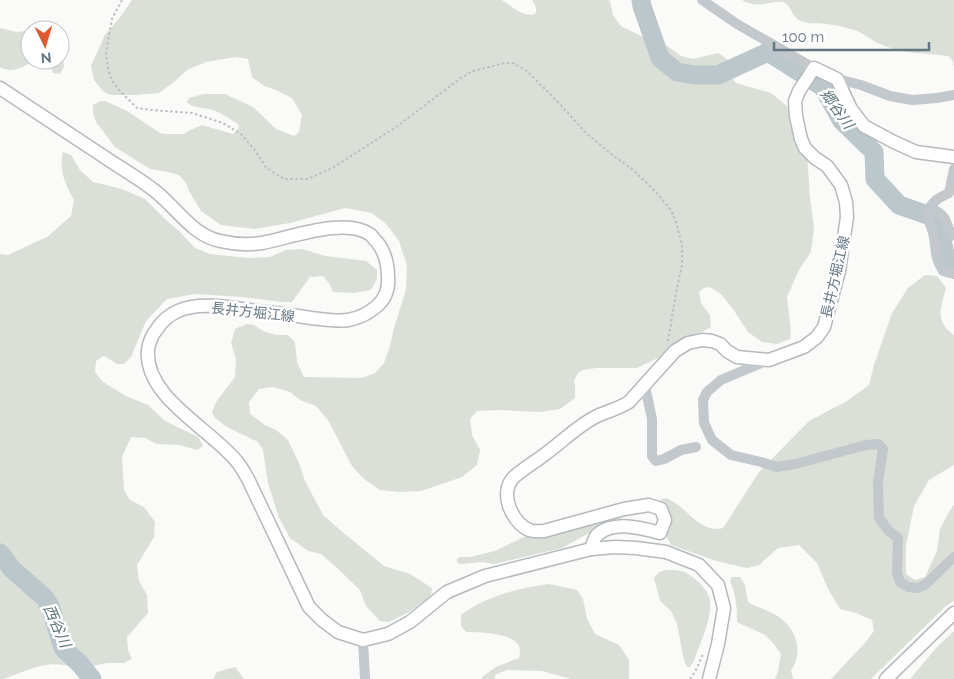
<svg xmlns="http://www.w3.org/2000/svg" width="954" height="679" viewBox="0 0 954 679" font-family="Raleway,'Noto Sans JP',sans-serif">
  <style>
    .green { fill: #dadfd7 }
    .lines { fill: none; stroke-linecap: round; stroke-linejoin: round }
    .river { stroke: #bbc7cb; stroke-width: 19 }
    .major-casing { stroke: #b5babe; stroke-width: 15 }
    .path { stroke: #bbbfc2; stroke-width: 2; stroke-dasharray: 2.5 2.5; stroke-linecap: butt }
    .minor { stroke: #c3c8cc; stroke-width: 10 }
    .major { stroke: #fff; stroke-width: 12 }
    .labels { text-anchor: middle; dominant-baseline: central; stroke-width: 5; stroke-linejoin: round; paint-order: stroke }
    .street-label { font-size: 14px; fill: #657683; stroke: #fff }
    .water-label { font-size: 15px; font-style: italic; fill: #60757c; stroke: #fff }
  </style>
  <rect width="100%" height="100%" fill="#fafaf8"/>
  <g class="green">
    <path d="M132 0H502C511 6 524 18 535 14 538 8 535 6 532 0H608L610 1 613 15 621 26 645 38 662 42 681 56 693 59 718 53 728 60 731 77 736 83 771 93 788 107 806 138 810 197 814 228 811 252 799 270 787 297 791 332 790 339 777 344 762 342 748 332 733 309 721 294 710 287 704 288 699 292 701 303 710 315 711 327 702 332 684 337 660 357 637 368H596L583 370 578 373 574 381 575 386V398L560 409 540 412 500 410 477 411 470 419 472 435 480 450 477 465 462 477 421 491 399 492 380 490 363 478 352 466 328 420 316 406 300 400 290 392 273 387 259 389 249 402 250 414 265 425 276 430 288 440 299 463 305 481 323 515 340 530 384 566 410 574 432 588 431 596 409 612 389 622 380 621 366 606 360 590 335 566 321 554 308 551 290 538 279 518 268 483 263 450 258 442 227 427 215 418 212 412 216 402 235 377 236 359 231 343 235 329 247 324 254 325 263 331 276 335H288L295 342 297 362 304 377 362 378 375 373 384 363 390 346 394 328 406 289 407 266 399 241 386 224 372 213 345 208 290 223 254 229 221 225 201 211 189 191 186 183 179 175 168 172 150 169 115 147 96 122 93 112V105L101 101H105L127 111 160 133 165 134H184L190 130 202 125 233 134 239 128 238 124C230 119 222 113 213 110 204 107 193 109 187 102L189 98 204 94H225L253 107 276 129 294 136 299 132 302 115 292 98 276 90 264 86 252 77 248 59 236 57 206 62 187 70 174 82 159 93 135 95H110L103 91 94 80 91 66 105 35 121 16Z"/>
    <path d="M742 0H954V67L953 61 948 56C925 53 902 54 880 44 872 41 865 34 857 31 847 28 837 25 827 24 820 23 811 24 804 22 791 19 793 6 783 2 769 0 758 10 742 0Z"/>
    <path d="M0 28 16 32 30 31V60H35C24 67 12 74 0 67Z"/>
    <polygon points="60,49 62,51 64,67 60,74 53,73 50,65 44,60 60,60"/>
    <path d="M63 152 71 155 80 170 93 182 122 189 145 199 165 219 179 231 195 248 210 254 248 258 270 257 286 250 303 249 325 256 366 261 377 270V279L371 290 353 293 333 292 329 283 323 276 310 277 292 302H282L241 297 195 294 167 299 146 321 131 357 124 364H117L104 356 96 361 95 372 103 382 126 396 148 405 165 421 198 437 203 446 197 450 179 445 157 444 145 438 131 437 122 457 124 490 130 500 144 507 155 522 154 537 137 565 139 581 147 595 148 613 127 637 128 650 132 659 124 663H107L88 667 52 664 36 667 3 679H0V254L8 255 47 237 71 216 74 200C66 186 58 169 63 152Z"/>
    <path d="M925 275 937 276 946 288C941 308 934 321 954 335V465L929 480 914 506 906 546V574L915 580 925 577 937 551 940 529 950 510 954 505V601L946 606 871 679H831L864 644 874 631 872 620 856 613 840 609 828 589 817 563 799 545 778 548 759 565 747 568 716 561 671 545 665 534 660 500 666 498C670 500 674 502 677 504 690 514 705 534 723 528L759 472 809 421 847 401 869 385 874 365 892 313 908 288Z"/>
    <polygon points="616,517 621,518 619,522 591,532 562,548 494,564 482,562 460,564 457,562 457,559 460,557 470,557 495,551 524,537 544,535 575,530"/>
    <path d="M666 570C680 570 684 570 695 579 701 584 706 589 709 597 715 612 699 646 694 661L690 667H687L684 660 677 624 671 611 660 601 654 578 659 572Z"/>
    <path d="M732 577H740L745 585 748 602C757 608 761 607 770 612 788 620 802 638 796 660 795 664 793 667 791 671L793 678 794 679H775L778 671 781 654 773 643 765 635 737 622C737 607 736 595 730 581Z"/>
    <path d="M549 584 577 590 583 599 587 619 595 634 619 645 629 660V679H571L542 671 507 670 495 675V679H482V677L496 667 519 658C527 631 482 633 466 632L461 626V615C486 596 519 588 549 584Z"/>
    <polygon points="954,631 954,679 910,679 937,647"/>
    <polygon points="235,667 244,679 213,679 217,672"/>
  </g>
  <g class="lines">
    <g class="river">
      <polyline points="641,0 642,6 660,58 677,72 695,75 718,75 768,52 823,87 842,121 874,152 875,179 899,205 936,218 947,261 954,262"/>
      <polyline points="0,553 12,569 44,597 50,606 63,648 80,664 92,679"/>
    </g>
    <g class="major-casing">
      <g id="major">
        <path d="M0 88C36 112 73 136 109 160 124 170 141 180 155 191 177 208 192 235 220 241 233 244 249 245 262 243 290 238 346 216 371 235 371 235 376 242 377 242 385 252 388 264 388 277 389 288 386 298 377 306 369 313 360 318 348 320 337 322 323 319 311 318 293 315 274 313 256 311 233 308 200 301 178 311 169 315 162 321 157 329 152 335 149 342 148 350 144 398 213 430 238 463 242 468 245 474 248 479L309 607 322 620 338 632 363 640 388 634 410 622 447 592 485 576 591 549 615 547 636 548 666 552 699 565 718 585 724 608 718 644 709 679"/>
        <path d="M591 549C593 544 594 538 597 535 613 520 642 528 660 533L665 520 661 509 649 505 624 509 544 531C539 531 533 532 529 530 512 522 499 494 513 478 520 471 536 461 544 455 562 442 577 426 597 416 608 411 618 409 629 402L675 351 688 343 702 340 712 341 720 344 727 351 737 357 769 360 804 347 817 337 824 327 839 271 847 217 846 202 841 185 827 166 815 158 805 148 801 139 796 116 795 101 799 91 814 68 837 79 851 109 864 126 894 142 916 152 954 157"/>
        <polyline points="886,679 954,613"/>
      </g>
    </g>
    <g class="path">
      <polyline points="122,0 112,19 109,35 106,54 108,69 112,81 119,90 137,108 151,110 192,113 223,123 241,134 254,149 265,166 274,173 285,179 308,179 334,167 396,127 461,78 473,71 505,63 513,63 527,71 556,100 585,132 611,154 632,169 655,191 671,210 676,222 682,245 682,265 677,288 668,341"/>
      <polyline points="690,679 695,672 703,654"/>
    </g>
    <g class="minor">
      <polyline points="702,0 737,24 814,68"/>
      <polyline points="837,79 861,85 890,96 912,100 937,98 954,95"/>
      <path d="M954 169 949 193C941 197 931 201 929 211 926 219 931 225 933 233 937 249 933 255 943 271L954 274"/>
      <path d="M930 208C945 213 947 222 951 236"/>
      <polyline points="768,360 721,380 707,392 703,400 704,423 712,440 731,455 761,462 777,467 795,464 866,445 878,444 883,449 878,483 879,518 888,530 898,538 897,573 900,582 908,587 918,588 926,584 954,557"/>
      <polyline points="645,386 652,419 652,456 656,461 664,459 681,450 696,447"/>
      <polyline points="363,640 365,679"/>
    </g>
    <use href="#major" class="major"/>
  </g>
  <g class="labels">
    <g class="street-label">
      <text transform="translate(835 277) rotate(-77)">長井方堀江線</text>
      <text transform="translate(253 312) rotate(6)">長井方堀江線</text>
    </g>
    <g class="water-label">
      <text transform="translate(837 109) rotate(54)">郷谷川</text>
      <text transform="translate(57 626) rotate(66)">西谷川</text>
    </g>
  </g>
  <g transform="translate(45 45) rotate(175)"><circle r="24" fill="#ffffff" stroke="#c1c8cd"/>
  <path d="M0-4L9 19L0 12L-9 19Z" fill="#e4572e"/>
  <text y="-8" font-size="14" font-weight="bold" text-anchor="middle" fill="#657683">N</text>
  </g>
  <path d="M774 42v8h155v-8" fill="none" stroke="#657683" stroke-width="2.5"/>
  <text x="782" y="42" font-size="15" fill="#657683" stroke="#ffffff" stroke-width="4" paint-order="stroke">100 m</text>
</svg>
